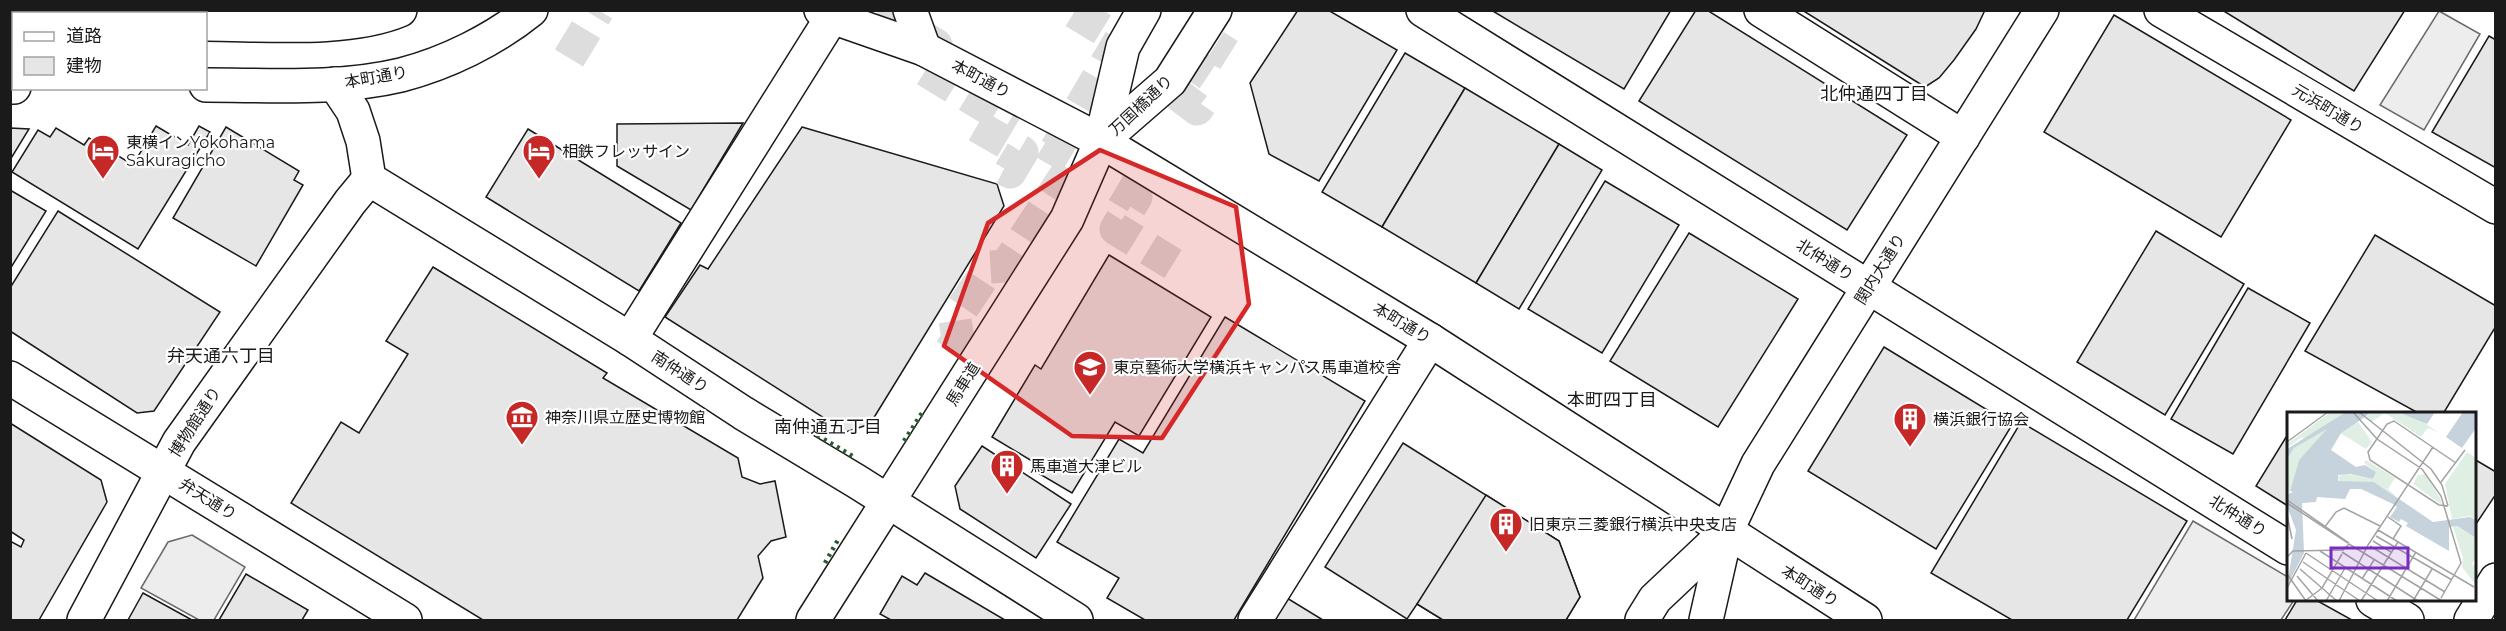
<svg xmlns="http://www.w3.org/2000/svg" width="2506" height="631" viewBox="0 0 2506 631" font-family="Montserrat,'Noto Sans JP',sans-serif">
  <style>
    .parking { fill: #ededed; stroke: #6a6a6a; stroke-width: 1.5 }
    .building { fill: #e6e6e6; stroke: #1a1a1a; stroke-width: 1.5 }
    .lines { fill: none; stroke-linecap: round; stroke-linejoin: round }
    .minor-tunnel { stroke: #ddd; stroke-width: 33; stroke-dasharray: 33 16; stroke-linecap: butt }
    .minor-casing { stroke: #1a1a1a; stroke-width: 36 }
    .major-casing { stroke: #1a1a1a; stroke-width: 36 }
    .highway-casing { stroke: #1a1a1a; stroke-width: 36 }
    .minor { stroke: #fff; stroke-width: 33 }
    .major { stroke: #fff; stroke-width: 33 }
    .highway { stroke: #fff; stroke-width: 33 }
    .hedge { stroke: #2b5a34; stroke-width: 4.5; stroke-dasharray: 3 4.5; stroke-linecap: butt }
    .marked { fill: #d62828; fill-opacity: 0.2; stroke: #d62828; stroke-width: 4.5; stroke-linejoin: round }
    .labels { text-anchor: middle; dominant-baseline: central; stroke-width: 4.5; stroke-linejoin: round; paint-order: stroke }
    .street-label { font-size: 16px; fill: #1a1a1a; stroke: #fff }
    .poi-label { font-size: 16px; fill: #1a1a1a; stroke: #fff; text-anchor: start }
    .neighbourhood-label { font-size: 18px; fill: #1a1a1a; stroke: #fff }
    .inset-road { fill: none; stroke: #a3a3a3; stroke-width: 1.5 }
    .view { fill: #7b2cbf; fill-opacity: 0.15; stroke: #7b2cbf; stroke-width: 3 }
    .inset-edge { fill: none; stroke: #1a1a1a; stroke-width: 3 }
  </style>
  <rect width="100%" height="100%" fill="#fff"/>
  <g class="parking">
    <polygon points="2439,11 2480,34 2424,130 2380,105"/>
    <polygon points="2193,521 2288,577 2288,600 2294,600 2281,620 2134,620"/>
    <polygon points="192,535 245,567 214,620 199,620 141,588 168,542"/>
  </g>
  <g class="building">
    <polygon points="1298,10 1328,10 1397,50 1319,181 1269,154 1250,83"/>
    <polygon points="1491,10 1671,10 1624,89"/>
    <polygon points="1696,10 1707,10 1907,135 1847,230 1639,101"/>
    <polygon points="1802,10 1985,10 1976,29 1954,60 1939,78 1925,87"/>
    <polygon points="2222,10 2405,10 2354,91"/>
    <polygon points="2114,15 2291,120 2221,237 2044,132"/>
    <polygon points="2489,36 2496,40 2496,168 2432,132"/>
    <polygon points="1405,53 1465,88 1382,227 1322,192"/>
    <polygon points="1465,88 1559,144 1476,283 1382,227"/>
    <polygon points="743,123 691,210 617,166 617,124"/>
    <polygon points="156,126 188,145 199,126 210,132 138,249 12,172 38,130 50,137 56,128 84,145 89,138 133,165"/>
    <polygon points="226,127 299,171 294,180 303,185 256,266 173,218"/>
    <polygon points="802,127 997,184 1004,206 870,424 846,432 665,317 700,265 708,269"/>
    <polygon points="10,128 29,129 10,160"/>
    <polygon points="528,129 681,223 639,291 486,197"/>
    <polygon points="1559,144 1602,170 1519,309 1476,283"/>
    <polygon points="1605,181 1679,225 1602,353 1528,309"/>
    <polygon points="10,190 46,211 10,269"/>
    <polygon points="58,211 220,312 154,411 137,413 10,331 10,288"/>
    <polygon points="2156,231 2244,284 2165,415 2077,362"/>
    <polygon points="1689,233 1798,299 1718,427 1610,361"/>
    <polygon points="2375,235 2496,306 2496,326 2443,414 2420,414 2305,351"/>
    <polygon points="1109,255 1211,317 1139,436 1115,422 1072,493 1038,473 1042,467 992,437 1035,365 1041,369"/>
    <polygon points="433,267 607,373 603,378 738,458 742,477 760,484 775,481 786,537 771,541 758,556 763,578 737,620 483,620 291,503 341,422 359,433 408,354 386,341"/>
    <polygon points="2248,288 2310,323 2233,454 2171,419"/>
    <polygon points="1225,317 1365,401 1234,620 1145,620 1107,598 1119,578 1057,542 1119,439 1143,453"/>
    <polygon points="1884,347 2012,425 1936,549 1808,471"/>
    <polygon points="2021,422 2187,521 2127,620 2012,620 1931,573"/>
    <polygon points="10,423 101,480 107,502 39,620 10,620 10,541 21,547 24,540 10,531"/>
    <polygon points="2288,434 2288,506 2256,486"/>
    <polygon points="1403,443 1559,541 1580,597 1566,620 1443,620 1417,604 1407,619 1325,567"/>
    <polygon points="982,446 1071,504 1036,558 960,509 955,486"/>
    <polygon points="2474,459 2496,472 2496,494 2474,527"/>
    <polygon points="1486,495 1559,541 1580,597 1566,620 1443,620 1417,604"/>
    <polygon points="925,573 1005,620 891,620 880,614 902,576 917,585"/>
    <polygon points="246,574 308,610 302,620 219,620"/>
    <polygon points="143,593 192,620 128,620"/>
    <polygon points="1282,595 1323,620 1267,620"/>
    <polygon points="2297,600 2316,600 2352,620 2285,620"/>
  </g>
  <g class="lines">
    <g class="minor-tunnel">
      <polyline points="879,10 936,45 922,68 1016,125"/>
      <polyline points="569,58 598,10"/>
      <polyline points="1186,79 1210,43 1229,55"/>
      <polyline points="1176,93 1197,109 1206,96"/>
      <polyline points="977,126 1022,152 1010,172 991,162"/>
      <polyline points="1056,149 1120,40 1071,10"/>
      <polyline points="1075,161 1136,197 1116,229 1173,264"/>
      <polyline points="950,351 958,340 955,319 990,267 1006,266 1075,161 1045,143"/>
    </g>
    <g class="minor-casing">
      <g id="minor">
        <polyline points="1423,10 2288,548"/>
        <polyline points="1761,10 1963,137"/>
        <polyline points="2161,10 2496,207"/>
        <polyline points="335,84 353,111 363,141 369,179 630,339 743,413 856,481 1076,620"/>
        <polyline points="1101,141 1170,81 1215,10"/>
        <polyline points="630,339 832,17"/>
        <polyline points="10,378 405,620"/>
        <polyline points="1726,532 1758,464 2042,10"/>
        <polyline points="2373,600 2407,620"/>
        <polyline points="84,620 179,442 350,202 369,179"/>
        <polyline points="813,620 1067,219 1101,141 1123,47 1144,10"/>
        <polyline points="1255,620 1430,340"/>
        <polyline points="2471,620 2496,580"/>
      </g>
    </g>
    <g class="major-casing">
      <g id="major">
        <polyline points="1642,620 1655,599 1726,532"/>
        <polyline points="1706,620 1726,532"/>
      </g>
    </g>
    <g class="highway-casing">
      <g id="highway">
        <polyline points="821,10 832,17 924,49 1101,141 1430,340 1865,620"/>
        <polyline points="910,10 924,49"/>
        <path d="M206 24C263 24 348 32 400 10"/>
        <polyline points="10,26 14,26"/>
        <path d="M206 85C270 85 338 90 401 75 447 63 494 40 531 10"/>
        <polyline points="10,87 14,87"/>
      </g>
    </g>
    <use href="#minor" class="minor"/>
    <use href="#major" class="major"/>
    <use href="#highway" class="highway"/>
    <g class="hedge">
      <polyline points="798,424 856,458"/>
      <polyline points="904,441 922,413"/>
      <polyline points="825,563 839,538"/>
    </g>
  </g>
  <path class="marked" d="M1100 150 1236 207 1249 304 1162 438 1072 436 944 346 988 223Z"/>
  <defs>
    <g id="hotel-pin" transform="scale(1.725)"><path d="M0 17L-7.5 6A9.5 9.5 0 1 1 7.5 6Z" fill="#c62828" stroke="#fff"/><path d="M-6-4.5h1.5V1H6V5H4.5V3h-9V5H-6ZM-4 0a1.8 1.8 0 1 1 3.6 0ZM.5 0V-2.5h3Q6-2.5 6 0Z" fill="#fff"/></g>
    <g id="university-pin" transform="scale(1.725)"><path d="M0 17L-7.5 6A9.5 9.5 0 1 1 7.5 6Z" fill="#c62828" stroke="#fff"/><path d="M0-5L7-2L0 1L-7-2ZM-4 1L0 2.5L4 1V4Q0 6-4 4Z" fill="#fff"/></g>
    <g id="museum-pin" transform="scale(1.725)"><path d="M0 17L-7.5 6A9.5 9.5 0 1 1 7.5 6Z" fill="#c62828" stroke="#fff"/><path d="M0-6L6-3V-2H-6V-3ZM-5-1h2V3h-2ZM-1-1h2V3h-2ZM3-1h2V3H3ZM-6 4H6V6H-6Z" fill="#fff"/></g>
    <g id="building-pin" transform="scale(1.725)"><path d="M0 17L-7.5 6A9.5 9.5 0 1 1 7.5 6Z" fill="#c62828" stroke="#fff"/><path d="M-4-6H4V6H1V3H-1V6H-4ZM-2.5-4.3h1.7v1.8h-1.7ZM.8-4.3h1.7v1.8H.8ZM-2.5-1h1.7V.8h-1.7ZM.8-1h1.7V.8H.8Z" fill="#fff"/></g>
  </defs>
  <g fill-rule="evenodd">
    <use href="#hotel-pin" x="103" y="151"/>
    <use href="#hotel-pin" x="539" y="151"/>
    <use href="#university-pin" x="1090" y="367"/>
    <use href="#museum-pin" x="522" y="417"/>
    <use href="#building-pin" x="1910" y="419"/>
    <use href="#building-pin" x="1007" y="466"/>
    <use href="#building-pin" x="1506" y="524"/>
  </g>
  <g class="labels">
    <g class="street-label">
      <text transform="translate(376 77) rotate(-10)">本町通り</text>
      <text transform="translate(981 79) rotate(28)">本町通り</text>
      <text transform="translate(1141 105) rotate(-43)">万国橋通り</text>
      <text transform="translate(2328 109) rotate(31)">元浜町通り</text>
      <text transform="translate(1825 260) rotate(32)">北仲通り</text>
      <text transform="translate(1880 269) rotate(-58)">関内大通り</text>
      <text transform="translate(1402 323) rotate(31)">本町通り</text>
      <text transform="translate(680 372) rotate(33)">南仲通り</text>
      <text transform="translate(963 384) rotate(-58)">馬車道</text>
      <text transform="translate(195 422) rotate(-57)">博物館通り</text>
      <text transform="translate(208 499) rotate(32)">弁天通り</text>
      <text transform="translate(2238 516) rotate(32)">北仲通り</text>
      <text transform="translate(1810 586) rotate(32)">本町通り</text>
    </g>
    <g class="poi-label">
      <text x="126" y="142">東横インYokohama<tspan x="126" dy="18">Sakuragicho</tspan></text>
      <text x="562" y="151">相鉄フレッサイン</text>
      <text x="1113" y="367">東京藝術大学横浜キャンパス馬車道校舎</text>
      <text x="545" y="417">神奈川県立歴史博物館</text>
      <text x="1933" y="419">横浜銀行協会</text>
      <text x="1030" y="466">馬車道大津ビル</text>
      <text x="1529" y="524">旧東京三菱銀行横浜中央支店</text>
    </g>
    <g class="neighbourhood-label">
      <text x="1874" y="94">北仲通四丁目</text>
      <text x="221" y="356">弁天通六丁目</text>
      <text x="1612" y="400">本町四丁目</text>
      <text x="828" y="427">南仲通五丁目</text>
    </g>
  </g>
  <g transform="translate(2287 412)">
    <rect width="189" height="189" fill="#fff"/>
    <path d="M44 0H64L85 30 79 37 55 22 41 18 12 48 1 85 0 49 7 36 18 29 15 25 0 36V32ZM85 0H110L133 8 152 21 141 16 134 25 98 1 84 10 79 5ZM180 40 189 46V108L183 104 165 107 158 72ZM79 48 108 66 101 77 110 85 87 70H52L51 64 59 62 86 67 89 60 77 51ZM138 62 153 86 155 93 126 72 131 63ZM169 114 189 126V145L185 152 189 155V173L175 155 176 146 166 115Z" fill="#e0efe3"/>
    <path d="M59 0H85L54 21 44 38 69 55 78 53 89 60 86 67 63 62 51 63V69L87 70 146 110 183 105 189 108V135V126L170 114 162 115V139L119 114 121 111 114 107 112 110 103 105 110 95 106 92 74 77H63L58 87 30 85 29 90 15 91 17 141 0 174 9 118 0 94 1 82 6 80 3 79 12 48 40 17 7 36 0 48V37ZM111 0H148L140 12ZM176 0H189V16L175 36 159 25Z" fill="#c6d2dc"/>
    <path class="inset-road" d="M66 0 90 27 135 57 154 84 174 151 154 186M72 0 144 57 155 73 161 94M0 30 41 0M154 70 178 38M0 88 62 131M0 91 61 131M161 94 152 93 83 48 81 40 100 12 107 9 169 51M0 103 5 127M101 105 114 114 106 127M37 116 49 100 57 96 93 114M91 118 187 175M89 124 165 168M86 129 104 140M62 132 155 189M83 134 158 180M33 139 110 189M55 140 131 189M19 141 91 189M0 145 6 139 56 138 62 132M16 150 73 189M97 152 111 130M13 157 50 189M0 162 19 189M10 164 31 189M75 167 87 148M0 176 19 141M18 189 35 176 55 142M39 189 58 156M52 189 81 133 146 35M74 189 97 152M100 189 129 140M126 189 145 157"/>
    <path class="view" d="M44 136H121V156H44Z"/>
    <rect width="189" height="189" class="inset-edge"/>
  </g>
  <rect width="2506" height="631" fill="none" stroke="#1a1a1a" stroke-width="24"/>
  <rect x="12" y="12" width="195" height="78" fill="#ffffff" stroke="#a3a3a3" stroke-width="1.5"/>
  <rect x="24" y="32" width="30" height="9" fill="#ffffff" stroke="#a3a3a3" stroke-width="1.5"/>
  <text x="66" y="42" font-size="18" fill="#1a1a1a">道路</text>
  <rect x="24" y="57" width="30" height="18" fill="#e6e6e6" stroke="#a3a3a3" stroke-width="1.5"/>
  <text x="66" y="72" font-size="18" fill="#1a1a1a">建物</text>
</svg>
